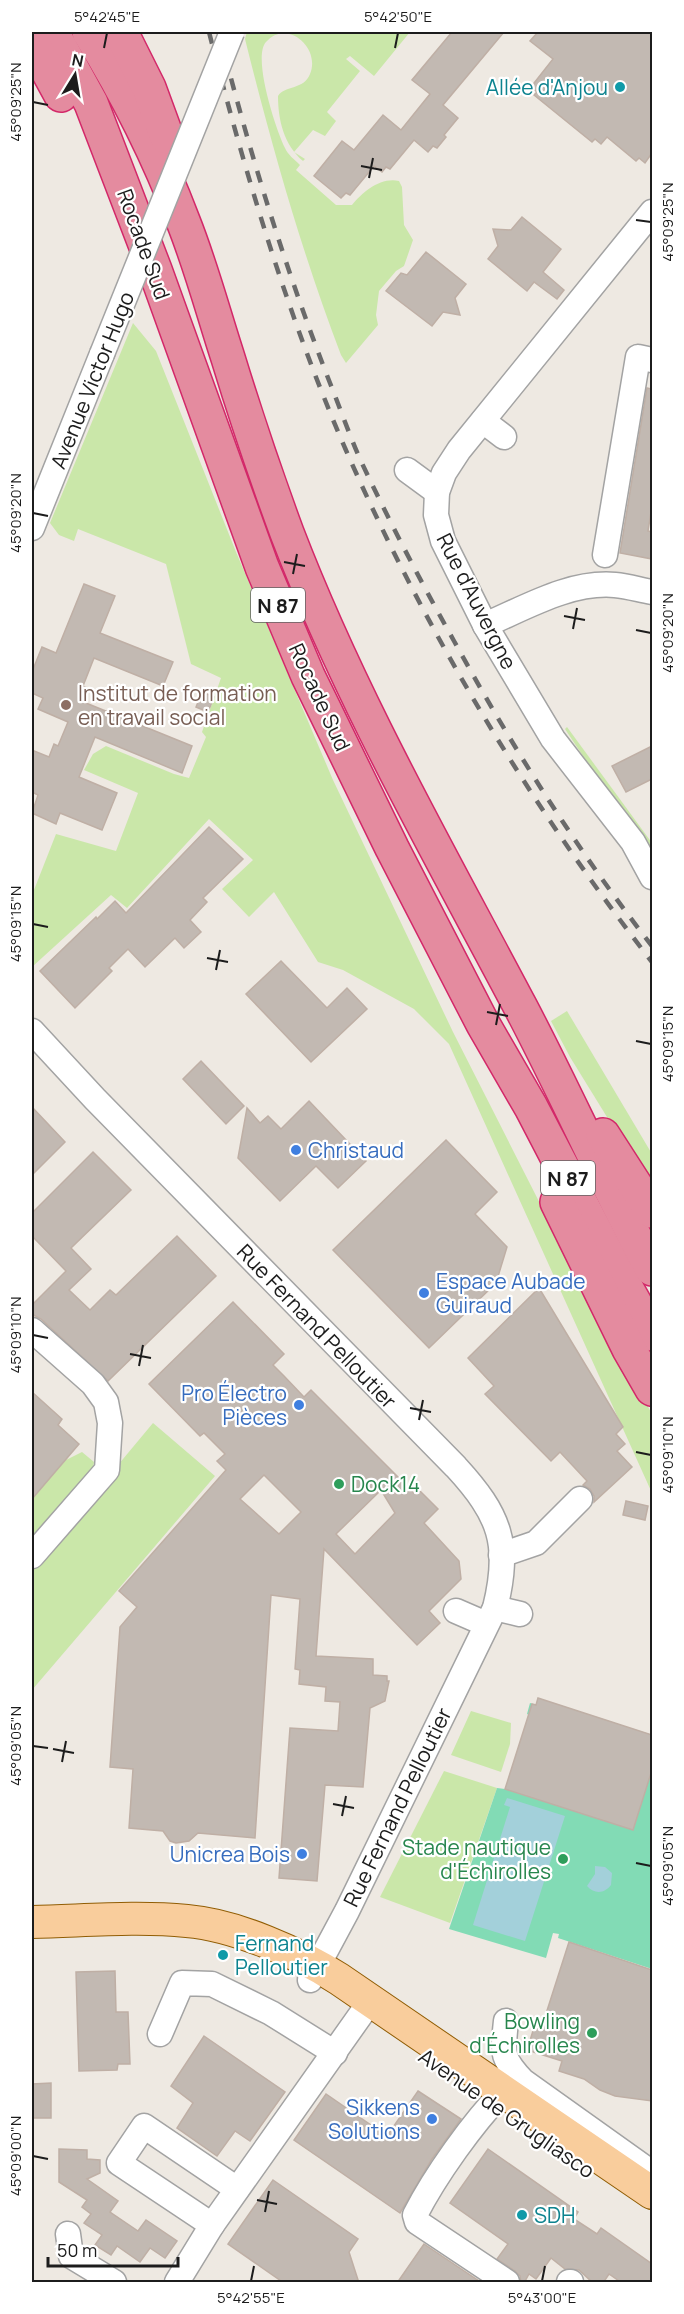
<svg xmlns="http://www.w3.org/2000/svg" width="684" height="2314" viewBox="0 0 684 2314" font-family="Manrope,sans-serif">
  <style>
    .grass { fill: #cae7a9 }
    .pitch { fill: #82dbb5 }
    .water { fill: #a3d0da }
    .building { fill: #c2b9b2; stroke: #bfafa5; stroke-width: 1.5; fill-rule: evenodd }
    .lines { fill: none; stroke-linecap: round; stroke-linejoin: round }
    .minor-casing { stroke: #a3a3a3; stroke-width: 27 }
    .major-casing { stroke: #915d04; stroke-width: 34 }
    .highway-casing { stroke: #d32869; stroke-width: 36 }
    .minor { stroke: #fff; stroke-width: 24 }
    .major { stroke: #f9cd9c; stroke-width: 32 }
    .highway { stroke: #e48b9f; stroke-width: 33 }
    .rail { stroke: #6a6a6a; stroke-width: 4.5; stroke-dasharray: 12 12; stroke-linecap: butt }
    .minor-bridge-casing { stroke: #a3a3a3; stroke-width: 27; stroke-linecap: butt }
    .minor-bridge { stroke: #fff; stroke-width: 24 }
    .ticks { fill: none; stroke: #1c1c1c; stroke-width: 2 }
    .culture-dot { fill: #0f9aa8; stroke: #fff; stroke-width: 2 }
    .education-dot { fill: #8d6e63; stroke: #fff; stroke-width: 2 }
    .shop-dot { fill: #3f7fe0; stroke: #fff; stroke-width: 2 }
    .leisure-dot { fill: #2e9e5b; stroke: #fff; stroke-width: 2 }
    .labels { text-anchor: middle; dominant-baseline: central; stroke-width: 4.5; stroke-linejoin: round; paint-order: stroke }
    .shield { fill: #fff; stroke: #606060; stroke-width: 1.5 }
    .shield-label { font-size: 20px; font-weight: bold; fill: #1c1c1c }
    .culture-label { font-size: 21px; fill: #0d838f; stroke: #fff; text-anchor: start }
    .street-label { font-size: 21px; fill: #1c1c1c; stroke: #fff }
    .education-label { font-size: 21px; fill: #785e54; stroke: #fff; text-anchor: start }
    .shop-label { font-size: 21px; fill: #366cbe; stroke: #fff; text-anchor: end }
    .leisure-label { font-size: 21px; fill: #27864d; stroke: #fff; text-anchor: end }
    .neatline { fill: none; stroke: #1c1c1c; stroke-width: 2 }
    .ticks-label { font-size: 15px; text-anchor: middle; fill: #1c1c1c }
  </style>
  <rect width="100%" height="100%" fill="#eee9e2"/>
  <g class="grass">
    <path d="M247 32H410L374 76 350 56 346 59 360 71 327 112 336 121 325 136 313 130 294 152 305 159 303 161C284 145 278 120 278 96 285 85 304 90 310 74 321 48 287 18 266 42 252 57 276 130 285 148 288 155 294 159 300 165L296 170 336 205H352C363 192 380 177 399 181L402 187 404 225 413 240 404 266 396 271 379 291 376 315 378 325 346 363 341 355C301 250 272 147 245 39Z"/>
    <polygon points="133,323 156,351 236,552 333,780 453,1032 556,1235 652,1414 652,1493 449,1044 414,1009 343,970 318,962 274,892 249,917 222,889 253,860 209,819 127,908 111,895 32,967 32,895 56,834 116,851 138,793 84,770 93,754 106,746 174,774 189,778 206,737 202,732 221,678 191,664 166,564 78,529 74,541 59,535 50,523"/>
    <polygon points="567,727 652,843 652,860 565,729"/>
    <polygon points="567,1011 652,1154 652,1190 570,1057 551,1021"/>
    <polygon points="153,1423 215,1476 32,1690 32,1563 118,1465"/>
    <polygon points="82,1452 94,1462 91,1482 32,1550 32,1499 64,1461"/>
    <polygon points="471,1711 511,1723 510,1744 501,1772 451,1755"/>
    <polygon points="444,1771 497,1788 450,1923 380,1897"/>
  </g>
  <polygon class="pitch" points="538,1698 652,1735 652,1969 558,1938 559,1934 553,1933 546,1958 449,1929 497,1788 505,1789 529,1715 527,1714 530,1703 536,1705"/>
  <g class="water">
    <polygon points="507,1798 565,1816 525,1941 473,1925 510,1807 504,1805"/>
    <path d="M595 1866 605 1867 612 1873 611 1885C605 1893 595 1895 587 1886L595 1874Z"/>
  </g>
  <g class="building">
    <polygon points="452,32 504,32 443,105 458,118 444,135 446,137 437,148 433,146 428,152 414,140 390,169 386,167 382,172 374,166 350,195 346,193 341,198 314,176 342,141 354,150 383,115 401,130 430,94 412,80"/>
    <polygon points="538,32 652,32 652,153 645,163 639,158 636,161 607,137 601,144 595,139 592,142 534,95 537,92 531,87 553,59 530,41"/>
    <polygon points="522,217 561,249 543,272 564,290 557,299 534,282 527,291 488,259 498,246 493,229 511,230"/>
    <polygon points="426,252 466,284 455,298 460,315 443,312 432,326 386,291 401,273 407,275"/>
    <polygon points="647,388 652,389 652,506 648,531 652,532 652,559 620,553"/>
    <polygon points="84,584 115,596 100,633 173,662 163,686 94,658 83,686 87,688 81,701 192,746 182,773 95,737 79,777 117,793 102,830 60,813 56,824 32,813 38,795 32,792 32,750 49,757 54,744 58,746 68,722 38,709 43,698 32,693 32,672 42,647 56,653"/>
    <polygon points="202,692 214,697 208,712 196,707"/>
    <polygon points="652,746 652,779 626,792 612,766"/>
    <polygon points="209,827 243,859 203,898 207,902 190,920 201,932 184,948 175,938 145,967 128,949 109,968 112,971 75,1008 40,971 96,917 97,919 115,901 126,913"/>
    <polygon points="281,961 327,1008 347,988 367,1009 311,1062 246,994"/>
    <polygon points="201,1061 244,1106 226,1124 183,1079"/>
    <polygon points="309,1101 366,1161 338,1188 316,1166 280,1201 238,1158 247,1108 260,1123 268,1116 281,1129"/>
    <polygon points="32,1107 65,1142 32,1175"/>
    <polygon points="446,1140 497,1192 475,1214 507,1247 496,1283 429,1348 333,1250"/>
    <polygon points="93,1152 131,1190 71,1248 91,1269 69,1290 90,1310 110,1290 116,1295 177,1236 216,1276 108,1381 41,1319 32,1314 32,1305 66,1271 32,1236 32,1213"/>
    <polygon points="539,1288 623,1427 616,1434 625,1444 617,1451 632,1467 594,1502 594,1496 590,1489 583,1485 587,1481 560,1452 551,1461 485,1394 494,1386 468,1358"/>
    <path d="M233 1302 284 1354 273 1365 284 1376 304 1397 311 1390 414 1493 418 1489 438 1509 424 1523 459 1561 461 1579 429 1611 440 1623 417 1645 324 1549 316 1656 373 1659V1675L387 1676V1681H389L385 1701 370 1708 363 1787 325 1785 317 1881 279 1878 290 1728 338 1731 340 1702 325 1701 326 1687 299 1684 300 1670 295 1669 300 1599 271 1595 255 1838 198 1833 189 1841 176 1843 170 1841 163 1831 129 1828 133 1769 110 1767 120 1627 137 1607 119 1591 226 1470 217 1461 225 1454 204 1433 200 1436 149 1384ZM264 1475 301 1512 279 1534 240 1499ZM381 1490 395 1513 355 1554 336 1534Z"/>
    <polygon points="32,1392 62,1419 58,1425 79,1444 32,1499"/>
    <polygon points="626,1501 648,1506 645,1520 623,1515"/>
    <polygon points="538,1698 652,1735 652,1770 633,1830 505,1789 532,1704 536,1705"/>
    <polygon points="569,1942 652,1970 652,2101 615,2096 600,2090 584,2079 559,2071 562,2061 527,2050 537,2018 544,2020"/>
    <polygon points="115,1971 116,2012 128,2012 130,2064 118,2064 117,2070 79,2071 76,1972"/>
    <polygon points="204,2036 285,2092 250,2141 235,2131 217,2156 177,2128 193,2103 171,2086"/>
    <polygon points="51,2083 51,2118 32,2118 32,2084"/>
    <polygon points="418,2091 461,2119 432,2159 400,2213 294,2140 326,2094 387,2136"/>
    <polygon points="59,2149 87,2150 87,2159 100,2160 100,2173 87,2179 118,2201 110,2212 138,2231 146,2220 177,2241 165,2258 150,2248 140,2262 117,2246 111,2255 95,2245 102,2235 84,2223 91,2214 82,2207 87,2200 59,2182"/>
    <polygon points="488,2149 578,2212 574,2219 597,2234 601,2228 652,2264 652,2283 622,2283 609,2274 603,2283 593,2283 579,2270 565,2269 551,2258 536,2279 529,2274 524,2283 521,2283 520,2276 515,2271 497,2259 508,2244 450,2203"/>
    <polygon points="273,2180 358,2239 349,2252 359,2283 284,2283 228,2244"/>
    <polygon points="424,2244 482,2283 397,2283"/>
  </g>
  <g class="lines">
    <g class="minor-casing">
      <g id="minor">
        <polyline points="652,212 459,450 444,473 437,492 436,515 443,541 485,625 553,739 633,842 652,877"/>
        <polyline points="483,421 504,437"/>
        <polyline points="407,470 437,492"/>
        <polyline points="32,528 102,354"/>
        <polyline points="605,555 638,357 652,360"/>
        <path d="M485 625C525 608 570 581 615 585 628 586 640 590 652 592"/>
        <path d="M32 1031 95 1099 456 1467C500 1515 511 1544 495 1608L347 1911 310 1980"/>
        <polyline points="32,1330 93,1384 106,1402 110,1423 107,1470 32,1556"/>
        <polyline points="501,1555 536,1543 580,1499"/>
        <polyline points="495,1608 520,1614"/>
        <polyline points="456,1611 486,1624"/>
        <path d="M506 2021C503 2052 500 2057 523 2081L652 2173"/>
        <polyline points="160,2034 182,1983 212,1984 271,2013 335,2053"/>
        <path d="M504 2091C473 2122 435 2176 415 2215L417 2222 507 2282"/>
        <polyline points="212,2225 119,2163 144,2126 237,2189"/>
        <polyline points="68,2234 71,2256 114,2282"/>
        <polyline points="177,2282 212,2225 362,2013"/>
        <polyline points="569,2282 571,2282"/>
      </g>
    </g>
    <g class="major-casing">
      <path id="major" d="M32 1922C83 1921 136 1916 187 1921 235 1925 299 1953 339 1979L652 2193"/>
    </g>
    <g class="highway-casing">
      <g id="highway">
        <polyline points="52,32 91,103 155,270 262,567 308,676 392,848 483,1024 531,1107 608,1255 652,1334"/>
        <path d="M89 32C126 92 158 155 183 221 201 266 213 312 228 358 246 417 266 476 287 533 350 697 438 851 520 1006 566 1093 605 1183 652 1269"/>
        <polyline points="121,32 149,88 167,137"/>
        <polyline points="32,42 61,95"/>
        <polyline points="603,1135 652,1211"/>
        <polyline points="557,1202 629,1349 652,1389"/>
      </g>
    </g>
    <use href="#minor" class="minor"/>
    <use href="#major" class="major"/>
    <use href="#highway" class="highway"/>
    <g class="rail">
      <path d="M209 32C245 173 287 314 345 448 425 631 530 805 652 962"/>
      <path d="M219 32C249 151 285 268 330 383 340 408 349 434 360 459 389 521 421 582 454 641 513 748 577 850 652 946"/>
    </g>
    <g class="minor-bridge-casing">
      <polyline id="minor-bridge" points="102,354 232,32"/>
    </g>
    <use href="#minor-bridge" class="minor-bridge"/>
  </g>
  <path class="ticks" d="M104 48 107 33M395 48 398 33M33 102 48 105M361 166 382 170M369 178 373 158M636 220 651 222M33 513 48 516M284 562 305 566M293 574 297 554M564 616 585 620M573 629 577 608M636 630 651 633M33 924 48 927M207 958 228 962M216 970 220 950M487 1012 508 1016M496 1025 500 1004M636 1041 651 1044M33 1335 48 1338M130 1354 151 1358M139 1366 143 1345M410 1408 431 1412M419 1420 423 1400M636 1452 651 1455M33 1746 48 1748M53 1749 74 1753M62 1762 66 1741M333 1804 354 1808M342 1816 346 1796M636 1863 651 1866M33 2156 48 2159M257 2200 277 2204M265 2212 269 2191M251 2281 254 2266M542 2281 545 2266"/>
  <g class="culture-dot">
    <circle cx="620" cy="87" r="6"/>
    <circle cx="223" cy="1955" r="6"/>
    <circle cx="522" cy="2215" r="6"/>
  </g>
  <circle class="education-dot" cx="66" cy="705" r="6"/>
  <g class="shop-dot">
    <circle cx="296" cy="1150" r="6"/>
    <circle cx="424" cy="1293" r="6"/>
    <circle cx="299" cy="1405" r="6"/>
    <circle cx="302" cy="1854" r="6"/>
    <circle cx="432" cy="2119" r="6"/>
  </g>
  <g class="leisure-dot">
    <circle cx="339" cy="1484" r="6"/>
    <circle cx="563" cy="1859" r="6"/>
    <circle cx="592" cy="2033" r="6"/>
  </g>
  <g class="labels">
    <g class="shield">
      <rect x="251" y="588" width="54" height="34" rx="4.5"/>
      <rect x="541" y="1161" width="54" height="34" rx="4.5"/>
    </g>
    <g class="shield-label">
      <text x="278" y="605">N 87</text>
      <text x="568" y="1178">N 87</text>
    </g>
    <g class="culture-label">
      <text x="608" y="87" text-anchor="end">Allée d'Anjou</text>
      <text x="235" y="1943">Fernand<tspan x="235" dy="24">Pelloutier</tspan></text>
      <text x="534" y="2215">SDH</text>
    </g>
    <g class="street-label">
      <text transform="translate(144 244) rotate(70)">Rocade Sud</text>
      <text transform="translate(92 380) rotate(-68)">Avenue Victor Hugo</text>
      <text transform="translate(477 601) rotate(63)">Rue d'Auvergne</text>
      <text transform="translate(320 697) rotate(65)">Rocade Sud</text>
      <text transform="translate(317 1326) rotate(46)">Rue Fernand Pelloutier</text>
      <text transform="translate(397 1807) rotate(-64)">Rue Fernand Pelloutier</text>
      <text transform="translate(507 2113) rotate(35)">Avenue de Grugliasco</text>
    </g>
    <g class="education-label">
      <text x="78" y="693">Institut de formation<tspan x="78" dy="24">en travail social</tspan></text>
    </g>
    <g class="shop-label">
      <text x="308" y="1150" text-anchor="start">Christaud</text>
      <text x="436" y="1281" text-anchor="start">Espace Aubade<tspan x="436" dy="24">Guiraud</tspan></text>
      <text x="287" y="1393">Pro Électro<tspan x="287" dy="24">Pièces</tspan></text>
      <text x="290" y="1854">Unicrea Bois</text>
      <text x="420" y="2107">Sikkens<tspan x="420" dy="24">Solutions</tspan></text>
    </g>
    <g class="leisure-label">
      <text x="351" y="1484" text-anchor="start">Dock14</text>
      <text x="551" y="1847">Stade nautique<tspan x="551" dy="24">d'Échirolles</tspan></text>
      <text x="580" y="2021">Bowling<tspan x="580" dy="24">d'Échirolles</tspan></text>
    </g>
  </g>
  <rect width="684" height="2314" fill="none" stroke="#ffffff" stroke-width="66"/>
  <g transform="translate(75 75) rotate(11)" stroke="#ffffff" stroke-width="4.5" paint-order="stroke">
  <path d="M0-4.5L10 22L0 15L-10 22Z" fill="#1c1c1c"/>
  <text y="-9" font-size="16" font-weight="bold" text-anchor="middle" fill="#1c1c1c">N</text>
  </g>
  <path d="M48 2257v9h130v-9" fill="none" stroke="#1c1c1c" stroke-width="3"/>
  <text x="57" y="2257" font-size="18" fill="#1c1c1c" stroke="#ffffff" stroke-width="4.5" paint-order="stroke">50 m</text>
  <rect x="33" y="33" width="618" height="2248" class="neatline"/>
  <g class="ticks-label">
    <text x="107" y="22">5°42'45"E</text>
    <text x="398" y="22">5°42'50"E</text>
    <text transform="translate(16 102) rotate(-90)" y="5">45°09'25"N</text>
    <text transform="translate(668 222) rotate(-90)" y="5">45°09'25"N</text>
    <text transform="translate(16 513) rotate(-90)" y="5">45°09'20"N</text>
    <text transform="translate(668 633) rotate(-90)" y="5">45°09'20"N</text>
    <text transform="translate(16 924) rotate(-90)" y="5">45°09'15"N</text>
    <text transform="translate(668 1044) rotate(-90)" y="5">45°09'15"N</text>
    <text transform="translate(16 1335) rotate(-90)" y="5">45°09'10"N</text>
    <text transform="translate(668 1455) rotate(-90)" y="5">45°09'10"N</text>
    <text transform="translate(16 1746) rotate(-90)" y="5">45°09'05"N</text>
    <text transform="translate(668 1866) rotate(-90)" y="5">45°09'05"N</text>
    <text transform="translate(16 2156) rotate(-90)" y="5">45°09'00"N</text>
    <text x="251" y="2303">5°42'55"E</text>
    <text x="542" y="2303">5°43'00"E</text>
  </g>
</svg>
